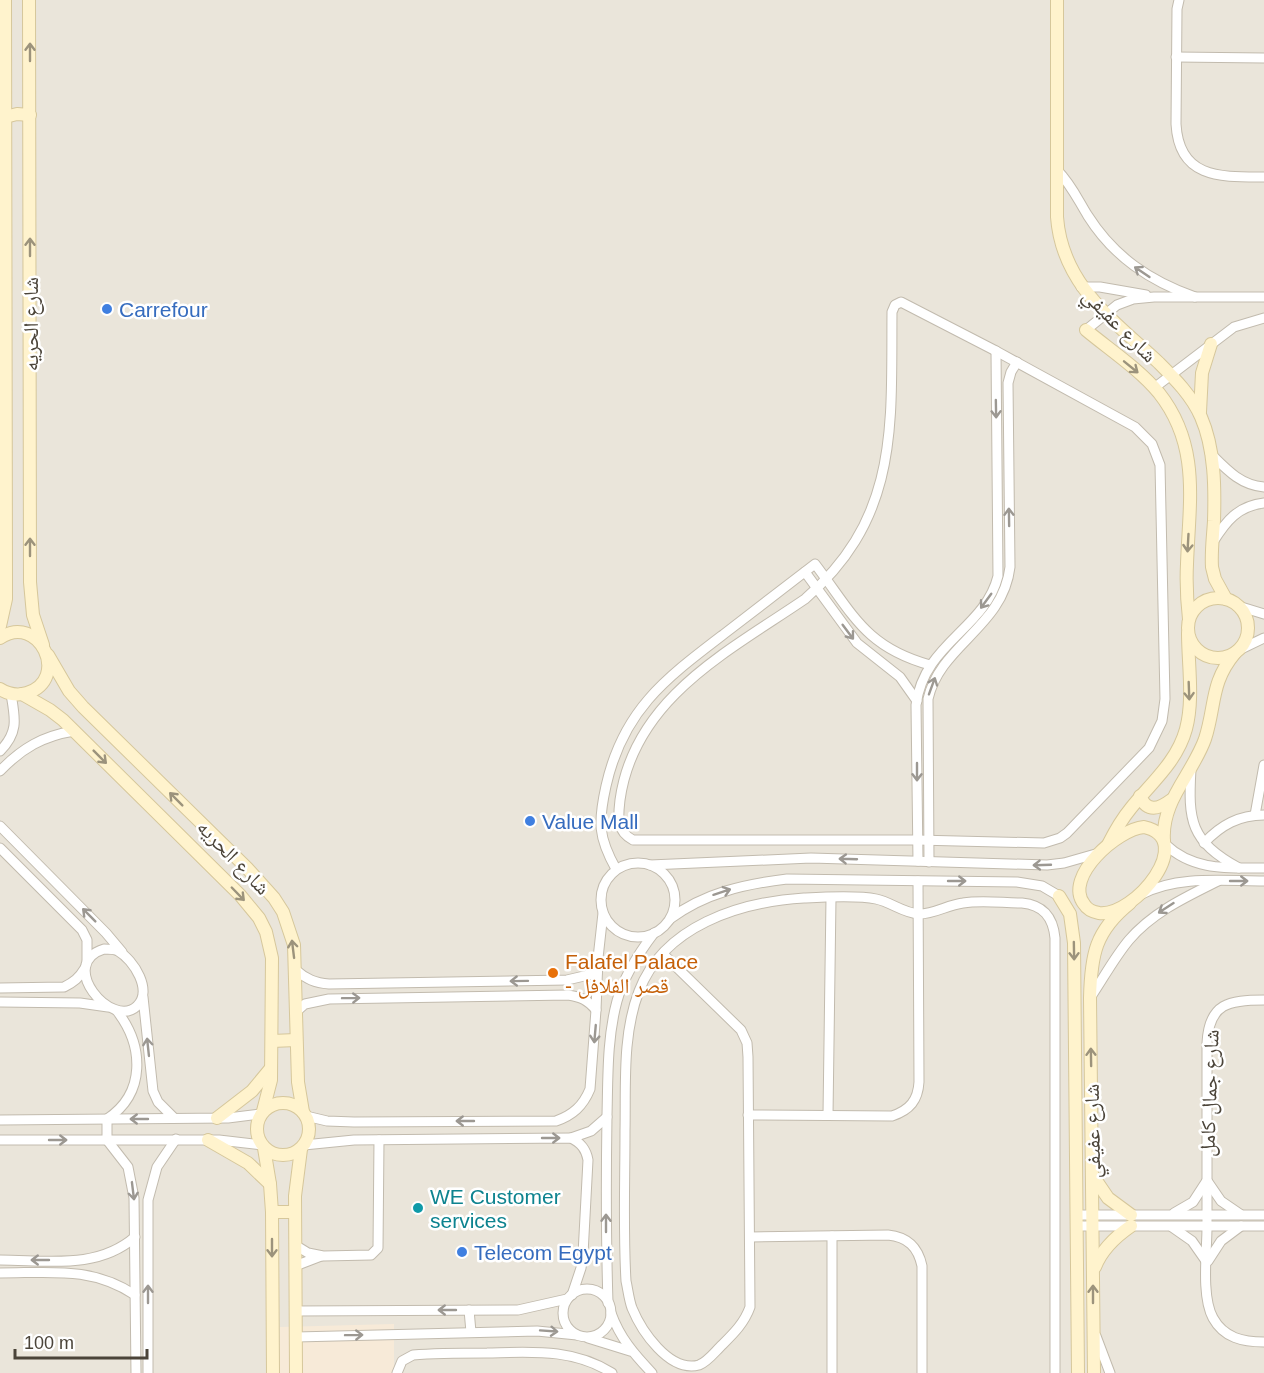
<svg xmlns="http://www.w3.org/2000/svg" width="1264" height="1373" viewBox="0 0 1264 1373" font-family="Helvetica,'Noto Naskh Arabic',sans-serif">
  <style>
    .residential { fill: #eae5da }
    .commercial { fill: #f7ead8 }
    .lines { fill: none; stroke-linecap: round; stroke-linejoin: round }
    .street-casing { stroke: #c2bbae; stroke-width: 11 }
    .secondary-casing { stroke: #d6c79b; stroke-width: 14 }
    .street { stroke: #fff; stroke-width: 9 }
    .secondary { stroke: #fff3cd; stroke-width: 12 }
    .oneway { stroke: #9c937c }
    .oneway2 { stroke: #9c9892 }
    .shop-dot { fill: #3f7fe0; stroke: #fff; stroke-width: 2 }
    .food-dot { fill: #e8710a; stroke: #fff; stroke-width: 2 }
    .culture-dot { fill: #0f9aa8; stroke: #fff; stroke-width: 2 }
    .labels { text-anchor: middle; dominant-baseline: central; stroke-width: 5; stroke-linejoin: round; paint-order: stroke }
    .shop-label { font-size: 21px; fill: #366cbe; stroke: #fff; text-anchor: start }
    .street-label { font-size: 21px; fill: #4b4439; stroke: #fff }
    .food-label { font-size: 21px; fill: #c56008; stroke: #fff; text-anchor: start }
    .culture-label { font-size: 21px; fill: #0d838f; stroke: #fff; text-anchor: start }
  </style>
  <rect width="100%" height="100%" fill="#f6f3ec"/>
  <rect class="residential" x="0" y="0" width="1264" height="1373"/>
  <polygon class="commercial" points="394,1324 394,1373 280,1373 280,1327"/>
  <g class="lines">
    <g class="street-casing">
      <g id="street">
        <path d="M1179 0 1177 9 1176 124C1179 179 1221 177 1264 177"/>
        <polyline points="1176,57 1264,58"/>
        <path d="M1057 170C1071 184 1078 200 1088 216 1114 257 1150 281 1195 297"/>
        <polyline points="1081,287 1100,287 1146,295"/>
        <path d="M901 302 996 351 1135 427 1152 444 1160 465 1165 699 1162 721 1149 748 1067 833 1060 838 1044 843 917 840H633C616 831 618 817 620 800 634 698 729 651 805 599 900 517 891 425 892 312L895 305Z"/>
        <polyline points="1086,330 1117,305 1133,299 1154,297 1264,297"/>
        <polyline points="1154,388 1234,327 1264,318"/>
        <path d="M1210 453C1226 469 1240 485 1264 487"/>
        <path d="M1213 542C1226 521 1238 506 1264 503"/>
        <polyline points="805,572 857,643 900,677 917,701"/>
        <polyline points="1238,606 1264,614"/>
        <polyline points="1237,651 1264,638"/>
        <path d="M0 751C19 732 15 718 11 694"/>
        <path d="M1191 769C1188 821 1190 841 1239 868"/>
        <path d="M0 771C22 748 43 736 74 731"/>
        <polyline points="1255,815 1264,765"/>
        <polyline points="0,826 106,933 122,952"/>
        <path d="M1204 843C1221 825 1239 815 1264 815"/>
        <path d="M1165 844C1193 871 1228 868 1264 868"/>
        <polyline points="0,848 82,930 87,940 87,960"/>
        <path d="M918 861 916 705C924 643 985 629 998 576L996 351"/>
        <path d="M929 862 928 699C940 645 1003 627 1010 567L1008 383 1011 372 1017 362"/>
        <circle cx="638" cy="900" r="37"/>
        <polyline points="650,865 811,858 1047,865 1064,863 1099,853"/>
        <path d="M616 869C598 837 598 822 606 786 623 710 665 679 724 634 754 611 784 588 815 564 853 614 865 647 930 665"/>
        <path d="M1142 894C1178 875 1225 881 1264 881"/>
        <path d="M670 919C704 893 745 884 787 879L1017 882 1042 886 1059 896"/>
        <path d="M104 949C109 949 114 949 118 951 134 960 153 991 137 1006 112 1030 56 964 104 949Z"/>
        <path d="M663 954 741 1030 747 1043 748 1057 750 1307C744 1324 732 1335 720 1347 713 1354 707 1362 699 1365 669 1373 641 1330 632 1308 629 1300 628 1290 626 1281 623 1231 625 1181 625 1131 626 1086 622 1035 639 991 664 926 739 902 804 898 823 897 858 895 876 899 891 902 903 913 919 914 935 914 947 905 963 903 982 900 1003 903 1022 903 1043 905 1053 917 1055 938V1373"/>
        <path d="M296 970C306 979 315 983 329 984L567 980 597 973"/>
        <path d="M0 988 64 987C74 982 79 978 85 968"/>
        <polyline points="143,997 153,1091 158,1102 174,1118"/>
        <path d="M1090 998C1103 979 1114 958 1129 940 1153 912 1186 897 1218 881"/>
        <path d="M1264 1000C1229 1000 1209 1003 1207 1043 1207 1105 1207 1166 1207 1227 1207 1252 1201 1296 1213 1318 1224 1338 1243 1342 1264 1342"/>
        <polyline points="0,1002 80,1003 108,1007"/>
        <path d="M117 1011C144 1046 146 1093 107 1119V1140L128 1167 134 1198 136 1373"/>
        <path d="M296 1012 305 1004 329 999 568 995C581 997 588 1000 596 1010"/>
        <path d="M748 1115 892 1116C910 1110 918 1100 919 1082L918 881"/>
        <polyline points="828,1115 831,898"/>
        <path d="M306 1116 327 1121 354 1122 556 1121C573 1115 583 1106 590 1089L596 1010 598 958 603 913"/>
        <polyline points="0,1120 228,1118 260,1114"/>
        <polyline points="571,1138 591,1131 607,1117"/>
        <polyline points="0,1140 219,1140 262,1145"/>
        <path d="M304 1145 354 1140 571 1138C581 1143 586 1149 588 1160L583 1254 581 1268 572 1295"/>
        <polyline points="1208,1182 1221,1201 1240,1214"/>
        <polyline points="1174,1213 1193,1202 1206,1182"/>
        <polyline points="1077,1215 1264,1215"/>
        <polyline points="1077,1226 1264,1226"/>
        <polyline points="1172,1227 1192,1241 1206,1261"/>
        <path d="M750 1237 888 1235C908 1237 918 1247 922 1266V1373"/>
        <polyline points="295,1245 308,1253 323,1256 371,1255 378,1248 379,1140"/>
        <path d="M0 1260C47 1260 97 1270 135 1237"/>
        <polyline points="1208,1261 1221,1241 1241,1226"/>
        <polyline points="295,1266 321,1256"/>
        <path d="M0 1273C50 1273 91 1266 135 1295"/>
        <circle cx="587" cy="1313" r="24"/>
        <path d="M608 1303C606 1240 606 1178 607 1115 608 1077 607 1038 617 1001 624 976 638 954 654 933"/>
        <polyline points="469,1310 471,1332"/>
        <polyline points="295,1311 518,1310 567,1299"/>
        <path d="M611 1313C620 1338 634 1354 652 1373"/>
        <polyline points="1096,1336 1110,1373"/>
        <polyline points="296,1337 537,1331 577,1335"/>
        <polyline points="588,1338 630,1351"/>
        <polyline points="148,1373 148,1200 157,1167 176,1139"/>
        <path d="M397 1373 402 1361 413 1355C437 1353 462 1353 487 1353 531 1352 573 1348 612 1373"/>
        <polyline points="832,1373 832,1236"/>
      </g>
    </g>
    <g class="secondary-casing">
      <g id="secondary">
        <polyline points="29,0 30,582 33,615 43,645"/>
        <path d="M1057 0V217C1062 285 1113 320 1159 363 1175 379 1192 396 1201 417 1215 449 1215 488 1214 521 1213 537 1211 552 1212 567L1215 579 1226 599"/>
        <polyline points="5,117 17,114 30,115"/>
        <path d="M1086 330C1110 350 1139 369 1159 393 1201 446 1189 503 1187 564 1186 583 1187 601 1189 619"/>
        <polyline points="1200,412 1202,373 1211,344"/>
        <circle cx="1218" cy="628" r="30"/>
        <polyline points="0,626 6,599 6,582 5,0"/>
        <path d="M0 638C39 612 71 679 27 693 17 696 8 694 0 689"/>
        <polyline points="48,655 69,691 83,707 247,868 274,898 283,912 294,945 298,1082 303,1112"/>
        <polyline points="22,694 50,710 63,720 240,895 259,918 266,932 272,958 271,1080 263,1111"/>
        <path d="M1140 796C1147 813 1159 809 1171 800"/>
        <path d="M1144 827C1198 839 1135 917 1099 913 1093 912 1087 909 1084 904 1063 877 1118 829 1144 827Z"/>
        <path d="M1164 841C1161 801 1192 775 1205 739 1216 705 1210 683 1235 653"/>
        <path d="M1109 843C1115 831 1122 819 1131 808 1151 783 1177 762 1186 729 1194 699 1188 664 1188 633"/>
        <polyline points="1059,896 1070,914 1074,943 1078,1373"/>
        <polyline points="272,1041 296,1040"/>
        <circle cx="283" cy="1129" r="26"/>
        <polyline points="217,1118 252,1091 271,1068"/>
        <polyline points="208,1140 248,1163 270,1184"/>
        <polyline points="264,1148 270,1184 272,1212 273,1373"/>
        <polyline points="1093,1176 1108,1198 1131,1215"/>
        <polyline points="272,1212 295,1212"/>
        <path d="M1095 1267C1102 1249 1115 1237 1131 1226"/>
        <polyline points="296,1373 295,1196 301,1149"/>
        <path d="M1094 1373 1090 998C1091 955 1095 931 1130 903"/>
      </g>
    </g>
    <use href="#street" class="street"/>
    <use href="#secondary" class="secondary"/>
  </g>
  <defs><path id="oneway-shaft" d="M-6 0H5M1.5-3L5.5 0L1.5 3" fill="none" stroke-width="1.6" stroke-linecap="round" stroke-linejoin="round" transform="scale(1.5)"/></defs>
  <g class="oneway">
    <use href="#oneway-shaft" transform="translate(30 52) rotate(-90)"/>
    <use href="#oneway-shaft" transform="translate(30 247) rotate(-90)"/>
    <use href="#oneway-shaft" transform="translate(1131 367) rotate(39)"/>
    <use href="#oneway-shaft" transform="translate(1188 543) rotate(93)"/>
    <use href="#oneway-shaft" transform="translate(30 547) rotate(-90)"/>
    <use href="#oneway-shaft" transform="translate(1189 691) rotate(88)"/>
    <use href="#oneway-shaft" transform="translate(100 757) rotate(45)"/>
    <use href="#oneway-shaft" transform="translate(176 799) rotate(-135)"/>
    <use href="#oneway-shaft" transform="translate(238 894) rotate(46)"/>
    <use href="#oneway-shaft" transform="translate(293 949) rotate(-97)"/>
    <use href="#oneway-shaft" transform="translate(1074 951) rotate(89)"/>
    <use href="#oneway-shaft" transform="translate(1091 1057) rotate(-91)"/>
    <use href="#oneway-shaft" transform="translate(272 1248) rotate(90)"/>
    <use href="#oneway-shaft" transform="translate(1093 1294) rotate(-90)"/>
  </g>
  <g class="oneway2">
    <use href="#oneway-shaft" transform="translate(1142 272) rotate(-146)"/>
    <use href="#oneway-shaft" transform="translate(996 409) rotate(89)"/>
    <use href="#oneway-shaft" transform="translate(1009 517) rotate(-91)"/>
    <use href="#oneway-shaft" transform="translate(986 601) rotate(126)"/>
    <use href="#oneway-shaft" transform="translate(848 632) rotate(53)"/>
    <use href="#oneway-shaft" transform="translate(932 686) rotate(-70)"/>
    <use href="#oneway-shaft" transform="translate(917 772) rotate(90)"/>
    <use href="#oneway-shaft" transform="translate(848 859) rotate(-178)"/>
    <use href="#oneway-shaft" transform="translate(1042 865) rotate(178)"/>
    <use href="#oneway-shaft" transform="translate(957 881)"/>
    <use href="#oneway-shaft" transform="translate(1239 881)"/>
    <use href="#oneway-shaft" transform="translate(722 892) rotate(-18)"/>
    <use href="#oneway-shaft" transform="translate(1166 908) rotate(147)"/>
    <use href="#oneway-shaft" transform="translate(89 915) rotate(-135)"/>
    <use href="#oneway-shaft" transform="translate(519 981) rotate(179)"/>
    <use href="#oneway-shaft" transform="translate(351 998) rotate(-1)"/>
    <use href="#oneway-shaft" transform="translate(595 1034) rotate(95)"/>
    <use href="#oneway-shaft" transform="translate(148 1047) rotate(-96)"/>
    <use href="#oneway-shaft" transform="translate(139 1119) rotate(180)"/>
    <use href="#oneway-shaft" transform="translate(465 1121) rotate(180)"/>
    <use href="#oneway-shaft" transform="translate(551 1138)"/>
    <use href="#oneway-shaft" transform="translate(58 1140)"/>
    <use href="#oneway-shaft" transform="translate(133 1191) rotate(83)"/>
    <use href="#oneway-shaft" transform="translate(606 1223) rotate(-90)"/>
    <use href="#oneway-shaft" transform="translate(40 1260) rotate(180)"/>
    <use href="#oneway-shaft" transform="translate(148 1294) rotate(-90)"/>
    <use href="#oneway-shaft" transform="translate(447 1310) rotate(180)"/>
    <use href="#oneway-shaft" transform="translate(549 1331) rotate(4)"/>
    <use href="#oneway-shaft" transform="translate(354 1335) rotate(-1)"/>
  </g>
  <g class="shop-dot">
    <circle cx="107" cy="309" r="6"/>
    <circle cx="530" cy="821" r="6"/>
    <circle cx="462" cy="1252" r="6"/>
  </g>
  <circle class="food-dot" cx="553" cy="973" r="6"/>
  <circle class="culture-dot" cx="418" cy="1208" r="6"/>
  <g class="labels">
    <g class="shop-label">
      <text x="119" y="309">Carrefour</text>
      <text x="542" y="821">Value Mall</text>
      <text x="474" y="1252">Telecom Egypt</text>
    </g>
    <g class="street-label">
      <text transform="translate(30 324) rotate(-90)">شارع الحريه</text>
      <text transform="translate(1120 325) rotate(45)">شارع عفيفي</text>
      <text transform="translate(234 857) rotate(46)">شارع الحريه</text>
      <text transform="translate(1209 1093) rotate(-88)">شارع جمال كامل</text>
      <text transform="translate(1092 1131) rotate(-91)">شارع عفيفي</text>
    </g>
    <g class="food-label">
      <text x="565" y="961">Falafel Palace<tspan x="565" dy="24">- قصر الفلافل</tspan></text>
    </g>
    <g class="culture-label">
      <text x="430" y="1196">WE Customer<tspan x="430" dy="24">services</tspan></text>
    </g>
  </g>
  <path d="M15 1349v9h132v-9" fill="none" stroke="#4b4439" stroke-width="3"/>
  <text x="24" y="1349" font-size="18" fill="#4b4439" stroke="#ffffff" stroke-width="4.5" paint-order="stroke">100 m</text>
</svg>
